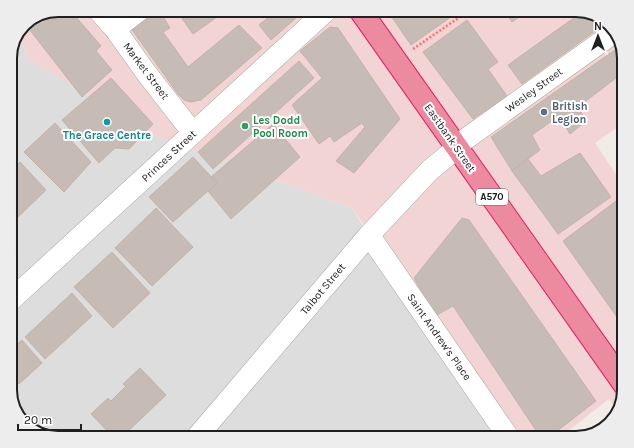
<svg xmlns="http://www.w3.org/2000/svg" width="634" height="448" viewBox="0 0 634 448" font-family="Karla,sans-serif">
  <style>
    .residential { fill: #dedddd }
    .commercial { fill: #f2d4d4 }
    .building { fill: #c6bcb5; stroke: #c4b3a7 }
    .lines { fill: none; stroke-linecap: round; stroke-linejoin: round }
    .minor-casing { stroke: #a7a7a7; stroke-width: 22 }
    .highway-casing { stroke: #e51d69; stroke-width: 24 }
    .path { stroke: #ff7269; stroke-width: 2.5; stroke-dasharray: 2 2; stroke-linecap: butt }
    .minor { stroke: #fff; stroke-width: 21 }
    .highway { stroke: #ec8aa0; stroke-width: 22 }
    .service-dot { fill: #5c6f8a; stroke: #fff; stroke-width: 1.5 }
    .culture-dot { fill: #0f9aa8; stroke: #fff; stroke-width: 1.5 }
    .leisure-dot { fill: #2e9e5b; stroke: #fff; stroke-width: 1.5 }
    .labels { text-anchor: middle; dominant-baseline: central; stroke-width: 4; stroke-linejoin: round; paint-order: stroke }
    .shield { fill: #fff; stroke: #636363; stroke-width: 1 }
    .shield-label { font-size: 10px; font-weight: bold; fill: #202020 }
    .street-label { font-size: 11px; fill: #202020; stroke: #fff }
    .service-label { font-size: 11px; font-weight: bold; fill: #4e5e75; stroke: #fff; text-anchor: start }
    .leisure-label { font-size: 11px; font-weight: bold; fill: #27864d; stroke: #fff; text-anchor: start }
    .culture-label { font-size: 11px; font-weight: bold; fill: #0d838f; stroke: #fff }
    .rim { fill: none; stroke: #202020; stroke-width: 2 }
  </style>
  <rect width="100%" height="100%" fill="#f1ede6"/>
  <polygon class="residential" points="18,40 23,45 29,59 158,137 352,208 369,235 515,438 58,438 29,428 10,393 10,55"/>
  <polygon class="commercial" points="58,10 576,10 605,20 624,58 624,123 595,143 624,186 624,390 617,410 609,399 559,438 515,438 352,208 158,137 29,59 23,45 18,40 26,22"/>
  <g class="building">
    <polygon points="58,10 70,10 101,46 96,51 112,70 82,97 29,29 37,21 36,19"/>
    <polygon points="156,10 159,10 170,28 163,32 188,67 239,25 262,48 201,100 191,102 184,100 178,94 130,27"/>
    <polygon points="176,10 227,10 193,34"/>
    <polygon points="277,10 305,10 271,40 259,25"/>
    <polygon points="387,10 461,10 411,45"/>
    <polygon points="504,10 529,10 512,22"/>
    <polygon points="582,12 605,20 606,23 522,84 508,65"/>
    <polygon points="467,20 498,62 488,69 507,96 473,119 423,52"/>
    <polygon points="330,27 338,28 400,119 354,173 336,161 365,127 362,123 334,142 330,136 319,144 292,105 322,78 300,51"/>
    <polygon points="619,47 624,58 624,72 578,107 586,121 570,134 559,116 532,135 540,150 512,171 491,137"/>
    <polygon points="299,61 314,78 213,169 198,152"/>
    <polygon points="111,78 153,124 129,149 115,148 99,163 62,120"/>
    <polygon points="55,123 91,162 64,192 24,152"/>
    <polygon points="273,124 300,157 231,219 208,191 217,183 211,177"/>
    <polygon points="580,153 611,197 558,234 512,171 528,159 541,176"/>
    <polygon points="193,157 217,183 173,222 149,197"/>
    <polygon points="20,162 46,190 18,217 10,208 10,172"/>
    <polygon points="624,195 624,327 563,241"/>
    <polygon points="156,208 193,247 152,286 115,248"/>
    <polygon points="462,218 469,220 596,401 548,438 541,438 453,306 435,316 414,278"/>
    <polygon points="112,252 150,293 113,328 74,287"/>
    <polygon points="72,293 92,316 45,359 25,337"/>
    <polygon points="22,340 42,363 19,384 10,374 10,350"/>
    <polygon points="140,368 166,395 121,438 114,438 91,414 108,398 111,401 126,386 123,384"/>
    <polygon points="606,422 607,425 597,433 588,435"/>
  </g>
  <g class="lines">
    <g class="minor-casing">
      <g id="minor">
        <polyline points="98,10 115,29 147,74 193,133"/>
        <polyline points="115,29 140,10"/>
        <polyline points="456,146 612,34"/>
        <polyline points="369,235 509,438"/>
        <polyline points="10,301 327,10"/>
        <polyline points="196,438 369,235 430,170 457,148"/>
      </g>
    </g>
    <g class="highway-casing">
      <polyline id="highway" points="360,10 624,384"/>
    </g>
    <polyline class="path" points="413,49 470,10"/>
    <use href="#minor" class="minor"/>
    <use href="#highway" class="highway"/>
  </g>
  <circle class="service-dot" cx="544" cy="112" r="4"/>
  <circle class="culture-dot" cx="107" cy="122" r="4"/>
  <circle class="leisure-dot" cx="245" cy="126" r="4"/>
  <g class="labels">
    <rect class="shield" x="476" y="189" width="32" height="16" rx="3"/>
    <g class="shield-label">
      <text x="492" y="197">A570</text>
    </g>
    <g class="street-label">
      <text transform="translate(146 71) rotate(53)">Market Street</text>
      <text transform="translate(534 90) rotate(-36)">Wesley Street</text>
      <text transform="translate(450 138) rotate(55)">Eastbank Street</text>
      <text transform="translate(169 156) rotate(-43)">Princes Street</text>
      <text transform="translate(323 289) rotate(-50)">Talbot Street</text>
      <text transform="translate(439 337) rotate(55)">Saint Andrew's Place</text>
    </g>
    <g class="service-label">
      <text x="552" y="106">British<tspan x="552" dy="13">Legion</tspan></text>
    </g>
    <g class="leisure-label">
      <text x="253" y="120">Les Dodd<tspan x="253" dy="13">Pool Room</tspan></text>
    </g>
    <g class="culture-label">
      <text x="107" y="135">The Grace Centre</text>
    </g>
  </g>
  <path d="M0 0H634V448H0ZM58 17H576A41 41 0 0 1 617 58V390A41 41 0 0 1 576 431H58A41 41 0 0 1 17 390V58A41 41 0 0 1 58 17Z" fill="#ededed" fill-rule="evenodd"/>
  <path class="rim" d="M58 17H576A41 41 0 0 1 617 58V390A41 41 0 0 1 576 431H58A41 41 0 0 1 17 390V58A41 41 0 0 1 58 17Z"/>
  <g transform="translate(598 36)" stroke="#ffffff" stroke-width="3" paint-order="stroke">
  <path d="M0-3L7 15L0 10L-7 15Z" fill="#202020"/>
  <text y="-6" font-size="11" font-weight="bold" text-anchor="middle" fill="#202020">N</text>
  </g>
  <path d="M18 424v6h63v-6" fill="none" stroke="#202020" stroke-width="2"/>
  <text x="24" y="424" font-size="12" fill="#202020" stroke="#ffffff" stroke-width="3" paint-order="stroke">20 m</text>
</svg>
